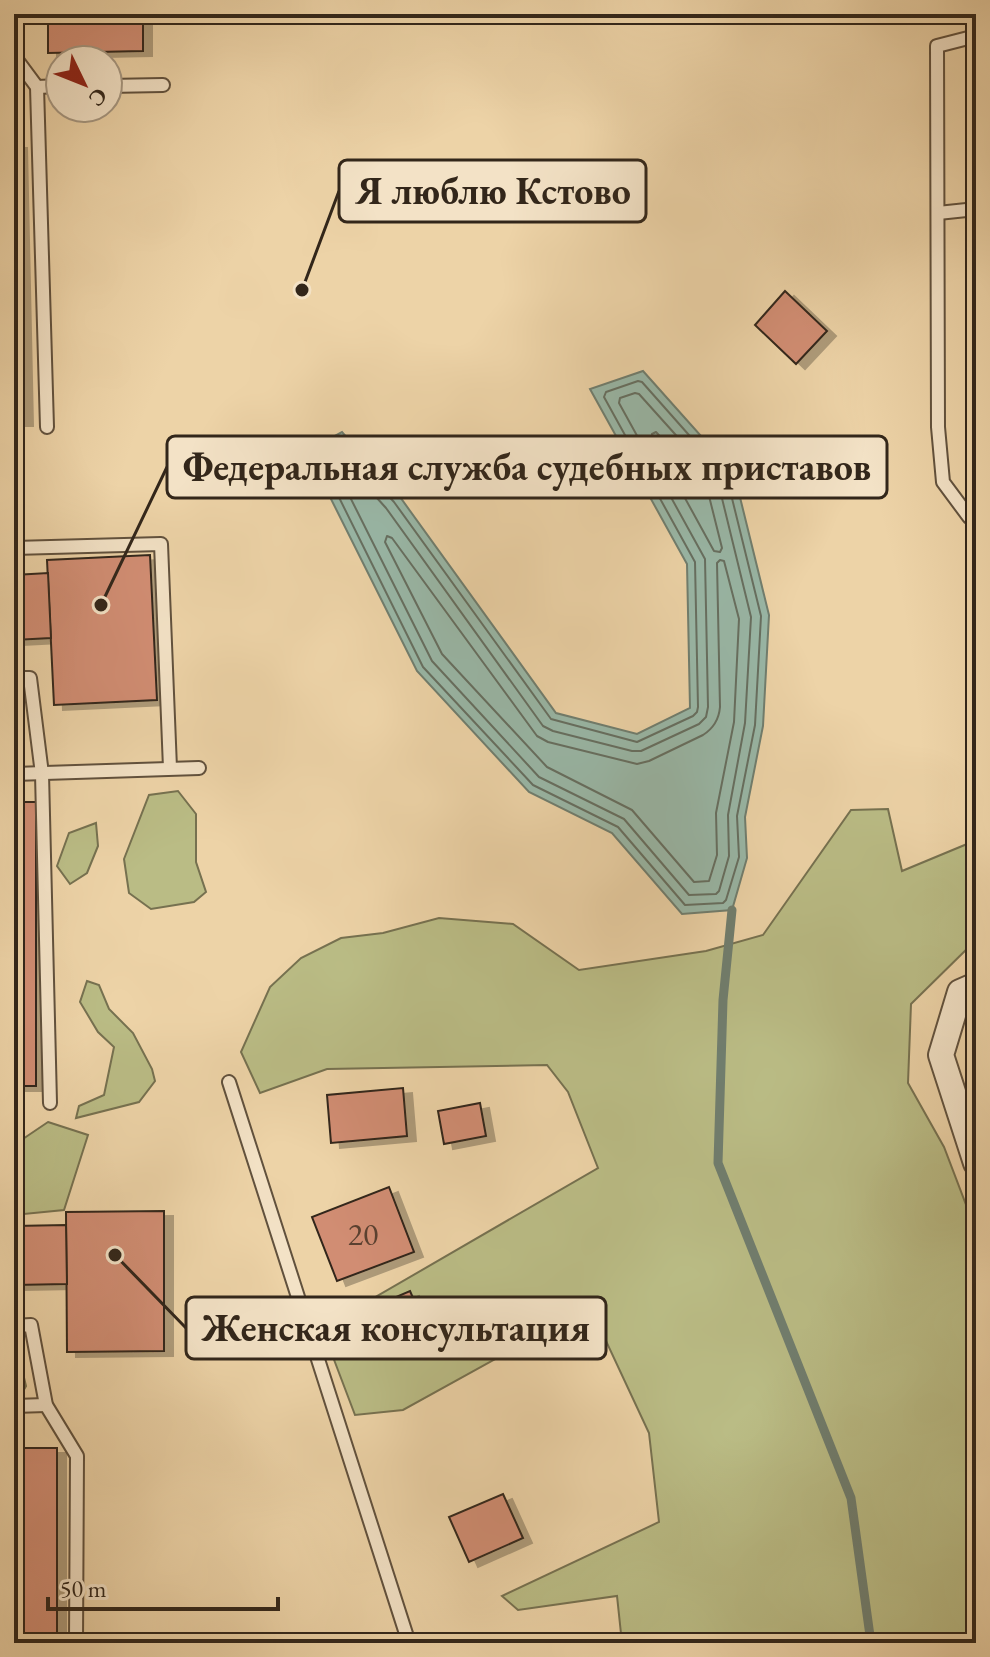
<svg xmlns="http://www.w3.org/2000/svg" width="990" height="1657" viewBox="0 0 990 1657" font-family="'EB Garamond',serif">
  <style>
    .green { fill: #babc85; stroke: #767150; stroke-width: 2 }
    .water { fill: #99b8a8; stroke: #707e6f; stroke-width: 2 }
    .lines { fill: none; stroke-linecap: round; stroke-linejoin: round }
    .shore { stroke: #666f61; stroke-width: 2 }
    .stream { stroke: #707e6f; stroke-width: 9 }
    .building { fill: #d18d73; stroke: #32261a; stroke-width: 2; filter: url(#shadow) }
    .service-casing { stroke: #61513d; stroke-width: 16 }
    .minor-casing { stroke: #61513d; stroke-width: 28 }
    .service { stroke: #f3e2c6; stroke-width: 12 }
    .minor { stroke: #f3e2c6; stroke-width: 24 }
    .labels { text-anchor: middle; dominant-baseline: central; stroke-width: 7; stroke-linejoin: round; paint-order: stroke }
    .number-label { font-size: 32px; fill: #5a4030 }
    .leader { fill: none; stroke: #32261a; stroke-width: 3 }
    .callout-dot { fill: #32261a; stroke: #f3e2c6; stroke-width: 3 }
    .callout { fill: #f3e2c6; stroke: #32261a; stroke-width: 3 }
    .callout-label { font-size: 38px; text-anchor: middle; font-weight: bold; fill: #32261a }
  </style>
  <defs>
    <filter id="shadow"><feDropShadow dx="9" dy="5" stdDeviation="0" flood-color="#0004"/></filter>
  </defs>
  <rect width="100%" height="100%" fill="#edd3a7"/>
  <filter id="stains"><feTurbulence type="fractalNoise" baseFrequency=".0025" numOctaves="4"/><feColorMatrix values="0 0 0 0 .2 0 0 0 0 .09 0 0 0 0 .02 0 0 0 .5 -.17"/></filter>
  <radialGradient id="worn" r=".72"><stop offset=".6" stop-color="#630" stop-opacity="0"/><stop offset="1" stop-color="#630" stop-opacity=".3"/></radialGradient>
  <g class="green">
    <polygon points="178,791 196,814 196,862 206,892 194,902 151,909 129,893 124,859 149,795"/>
    <polygon points="888,809 902,871 967,844 976,838 976,940 911,1004 908,1083 944,1147 976,1231 976,1643 622,1643 617,1596 518,1610 502,1596 659,1522 649,1433 606,1341 602,1300 403,1410 355,1415 322,1328 598,1168 568,1092 547,1065 327,1069 260,1093 241,1052 270,987 301,958 341,938 383,933 439,918 513,924 579,970 706,951 763,935 851,810"/>
    <polygon points="96,823 98,846 87,873 70,884 57,866 69,833"/>
    <polygon points="87,981 99,985 109,1009 133,1033 152,1069 155,1081 139,1102 76,1118 79,1106 104,1095 114,1047 98,1032 80,1002"/>
    <polygon points="48,1122 88,1135 64,1210 14,1215 14,1145"/>
    <polygon points="14,1366 22,1369 26,1386 18,1400 14,1400"/>
  </g>
  <polygon class="water" points="643,371 734,473 769,615 763,726 745,817 747,858 732,910 682,914 612,833 529,792 417,671 307,451 342,432 400,497 556,713 637,734 690,708 687,564 590,389"/>
  <g class="lines">
    <g class="shore">
      <path d="M638 381 642 382 727 478 761 616 755 725 737 816 739 857 726 900 723 903 685 905 618 827 533 785 423 667 319 457C321 450 335 443 341 444L394 502 551 719 637 742 693 716 697 712 698 707 695 562 604 397 606 392Z"/>
      <polygon points="635,393 639,394 718,482 751,617 745,723 728,815 729,856 719,891 716,894 689,895 624,819 539,777 432,661 332,461 334,457 340,457 386,508 543,726 553,731 632,751 641,751 699,724 706,717 708,707 705,559 619,403 620,398"/>
      <polygon points="656,432 707,488 722,548 720,552 714,551 652,438 652,434"/>
      <path d="M387 536 392 538 537 736 548 742 637 764 649 761 703 735C714 728 719 719 720 707L717 563 720 560 724 561 739 619 734 722 716 813 717 855 709 881 694 882 632 810 547 767 442 654 385 542Z"/>
    </g>
    <polyline class="stream" points="732,910 723,1000 718,1163 851,1498 871,1643"/>
  </g>
  <g class="building">
    <polygon points="48,14 143,14 143,51 48,53"/>
    <polygon points="14,143 18,143 24,421 14,421"/>
    <polygon points="785,291 827,331 796,364 755,325"/>
    <polygon points="150,555 157,700 54,705 47,560"/>
    <polygon points="48,573 51,638 14,640 14,575"/>
    <rect x="14" y="802" width="22" height="284"/>
    <polygon points="403,1088 407,1136 331,1143 327,1095"/>
    <polygon points="480,1103 486,1136 444,1144 438,1111"/>
    <polygon points="389,1187 414,1252 337,1281 312,1217"/>
    <polygon points="164,1211 164,1351 67,1352 66,1212"/>
    <polygon points="66,1225 67,1284 14,1285 14,1226"/>
    <polygon points="410,1291 426,1328 371,1352 354,1315"/>
    <rect x="14" y="1448" width="43" height="195"/>
    <polygon points="503,1494 523,1538 469,1562 449,1517"/>
  </g>
  <g class="lines">
    <g class="service-casing">
      <g id="service">
        <polyline points="976,36 937,46 938,427 943,482 969,517 976,517"/>
        <polyline points="14,56 37,87 47,427"/>
        <polyline points="108,86 163,85"/>
        <polyline points="37,87 60,86"/>
        <polyline points="938,213 976,209"/>
        <polyline points="14,548 161,544 170,768"/>
        <polyline points="14,678 30,678 42,774 50,1103"/>
        <polyline points="14,774 199,768"/>
        <polyline points="229,1082 409,1643"/>
        <polyline points="14,1326 31,1325 46,1405 77,1456 76,1643"/>
        <polyline points="14,1406 46,1405"/>
      </g>
    </g>
    <g class="minor-casing">
      <polyline id="minor" points="976,985 960,992 941,1055 976,1163"/>
    </g>
    <use href="#service" class="service"/>
    <use href="#minor" class="minor"/>
  </g>
  <g class="labels">
    <g class="number-label">
      <text x="363" y="1234">20</text>
    </g>
  </g>
  <path class="leader" d="M302 290L339 191M101 605L167 467M115 1255L186 1328"/>
  <g class="callout-dot">
    <circle cx="302" cy="290" r="8"/>
    <circle cx="101" cy="605" r="8"/>
    <circle cx="115" cy="1255" r="8"/>
  </g>
  <g class="callout">
    <rect x="339" y="160" width="307" height="62" rx="8"/>
    <rect x="167" y="436" width="720" height="62" rx="8"/>
    <rect x="186" y="1297" width="420" height="62" rx="8"/>
  </g>
  <g class="callout-label">
    <text x="493" y="204">Я люблю Кстово</text>
    <text x="527" y="480">Федеральная служба судебных приставов</text>
    <text x="396" y="1341">Женская консультация</text>
  </g>
  <rect width="990" height="1657" fill="none" stroke="#edd3a7" stroke-width="48"/>
  <rect x="16" y="16" width="958" height="1625" fill="none" stroke="#32261a" stroke-width="4"/>
  <rect x="24" y="24" width="942" height="1609" fill="none" stroke="#32261a" stroke-width="2"/>
  <g transform="translate(84 84) rotate(133)"><circle r="38" fill="#f3e2c6" stroke="#a69781" stroke-width="2"/>
  <path d="M0-6L14 30L0 20L-14 30Z" fill="#8f2418"/>
  <text y="-12" font-size="22" font-weight="bold" text-anchor="middle" fill="#32261a">С</text>
  </g>
  <path d="M48 1597v12h230v-12" fill="none" stroke="#32261a" stroke-width="4"/>
  <text x="60" y="1597" font-size="24" fill="#32261a" stroke="#f3e2c6" stroke-width="6" paint-order="stroke">50 m</text>
  <rect width="100%" height="100%" filter="url(#stains)"/>
  <rect width="100%" height="100%" fill="url(#worn)"/>
</svg>
